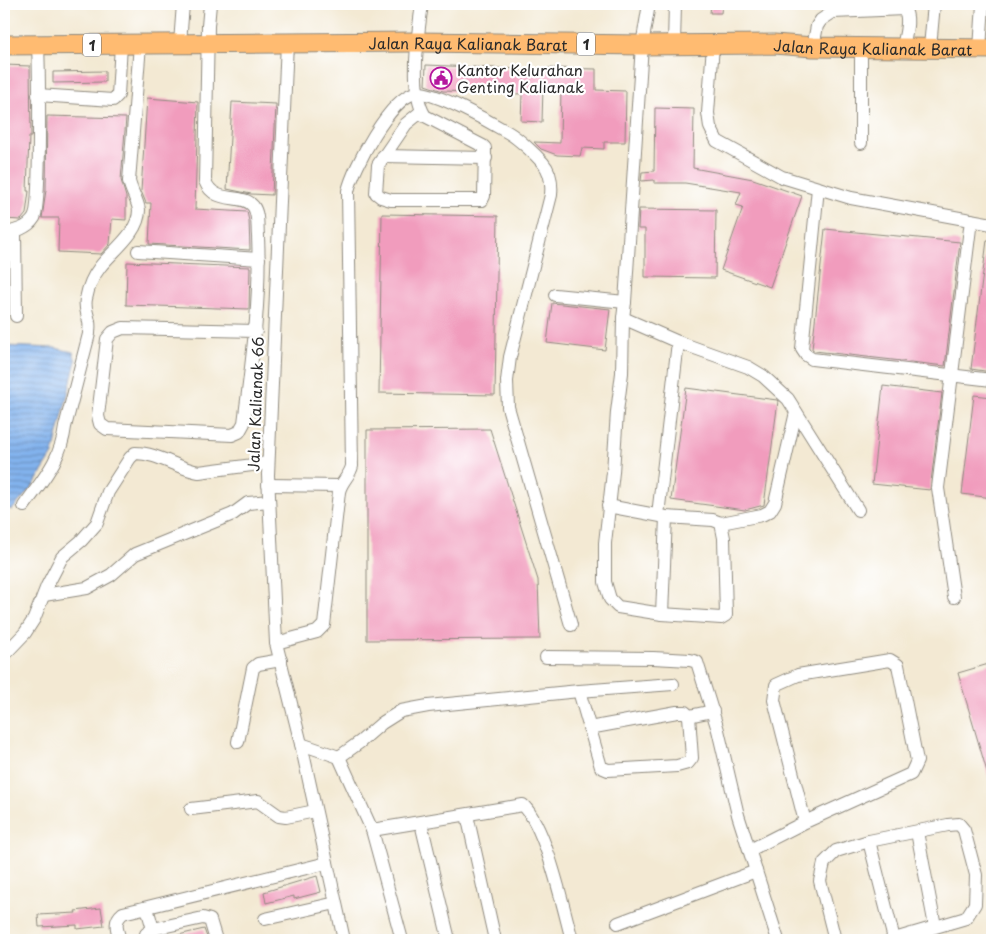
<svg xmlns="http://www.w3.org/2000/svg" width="996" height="944" viewBox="0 0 996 944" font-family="'Playpen Sans',sans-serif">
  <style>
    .water { fill: url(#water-rules); stroke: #566e8c }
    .building { fill: #f19cbd }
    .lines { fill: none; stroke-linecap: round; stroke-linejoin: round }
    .minor-casing { stroke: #8f8a7f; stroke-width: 14 }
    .highway-casing { stroke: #8f8a7f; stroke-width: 21 }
    .minor { stroke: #fff; stroke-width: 12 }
    .highway { stroke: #ffbb71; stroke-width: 19 }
    .labels { text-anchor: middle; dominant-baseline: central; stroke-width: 4.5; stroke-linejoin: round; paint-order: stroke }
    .shield { fill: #fff; stroke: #6b6b6b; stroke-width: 1 }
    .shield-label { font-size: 14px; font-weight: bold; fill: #2b2b2b }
    .street-label { font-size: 15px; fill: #2b2b2b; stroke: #fff }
    .poi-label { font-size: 15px; fill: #2b2b2b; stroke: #fff; text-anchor: start }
  </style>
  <defs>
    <pattern id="water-rules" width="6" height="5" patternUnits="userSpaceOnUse" patternTransform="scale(1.25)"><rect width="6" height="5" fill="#82b2ed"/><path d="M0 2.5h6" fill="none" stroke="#6b91c0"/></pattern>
  </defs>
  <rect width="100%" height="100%" fill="#fff"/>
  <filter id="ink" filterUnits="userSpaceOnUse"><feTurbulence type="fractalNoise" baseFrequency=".02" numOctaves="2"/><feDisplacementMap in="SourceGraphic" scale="10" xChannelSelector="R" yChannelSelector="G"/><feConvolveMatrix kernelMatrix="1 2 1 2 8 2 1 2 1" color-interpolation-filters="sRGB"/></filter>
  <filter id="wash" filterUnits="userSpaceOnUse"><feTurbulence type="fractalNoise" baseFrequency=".0096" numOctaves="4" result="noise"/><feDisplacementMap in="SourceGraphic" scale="20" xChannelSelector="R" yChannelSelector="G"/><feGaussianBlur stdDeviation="1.12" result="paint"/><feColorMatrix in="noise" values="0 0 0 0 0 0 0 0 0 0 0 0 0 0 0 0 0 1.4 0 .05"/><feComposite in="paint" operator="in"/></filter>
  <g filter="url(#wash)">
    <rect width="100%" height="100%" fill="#f3e9d3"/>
    <polygon class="water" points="4,346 55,348 73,352 76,361 53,454 33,486 12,510 4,507"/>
    <g id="blocks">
      <g class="building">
        <polygon points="711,4 722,4 721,13 710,13"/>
        <polygon points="4,65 30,66 31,137 29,137 27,191 29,191 26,214 21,220 4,219"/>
        <polygon points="426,65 520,69 520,72 548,73 548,68 596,69 596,90 626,91 625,142 604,142 604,149 582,148 580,156 557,155 541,149 534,142 560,143 561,87 543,87 542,122 521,121 522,94 443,91 425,85"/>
        <polygon points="105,71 105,82 53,83 53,72"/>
        <polygon points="147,98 198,102 195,209 247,212 249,221 250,250 149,244 151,203 146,203 141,191"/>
        <polygon points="232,102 276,104 272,195 251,194 227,189"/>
        <polygon points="655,108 694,109 693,168 753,179 802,196 770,287 721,270 743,207 736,205 741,192 685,183 654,183 654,180 641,181 642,172 654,171"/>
        <polygon points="47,116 126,118 121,180 126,197 126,220 112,219 110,244 101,254 58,252 59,218 42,218 46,190"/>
        <polygon points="639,209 716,210 715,278 645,277 645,229 638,229"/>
        <polygon points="382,214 498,216 495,395 379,393"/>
        <polygon points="825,229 960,242 945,366 815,351 812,349"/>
        <polygon points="987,240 992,240 992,372 971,369"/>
        <polygon points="127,262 250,267 249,309 126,305"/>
        <polygon points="552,303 610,309 605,350 547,343"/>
        <polygon points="883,386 942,393 930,490 872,484"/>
        <polygon points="686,388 777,400 778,401 764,505 745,510 671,500"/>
        <polygon points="974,395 992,397 992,498 962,494"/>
        <polygon points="490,429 538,580 540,639 367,640 367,430"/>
        <polygon points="992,663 992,782 990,782 958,673"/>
        <polygon points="317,876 321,892 294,899 294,896 266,903 264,892"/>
        <polygon points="101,908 104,926 77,929 77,925 39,927 38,915 76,913 75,911"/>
        <polygon points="204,929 208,940 171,940 170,937"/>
      </g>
    </g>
  </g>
  <g filter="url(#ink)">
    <use href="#blocks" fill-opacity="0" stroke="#8f8a7f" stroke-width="1"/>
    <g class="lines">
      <g class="minor-casing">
        <g id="minor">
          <path d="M210 4 208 26 205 181C215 206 242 192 253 206 259 214 257 227 258 236 261 299 252 361 244 423L239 432 232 435 107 429 100 424 98 416 107 339 113 332 123 328 256 331"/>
          <polyline points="649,4 642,45 625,302 623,318 622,373 617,412 613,472 605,543 605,582 610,599 618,607 662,614"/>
          <polyline points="287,42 268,475 276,643 301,744 344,940"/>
          <polyline points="180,43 183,4"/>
          <polyline points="674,44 675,4"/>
          <polyline points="713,45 708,113 710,127 717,141 782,177 851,198 992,224"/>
          <path d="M813 47 817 26 821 20 833 12 904 9C911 18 905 36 903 47"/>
          <polyline points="861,47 861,143"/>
          <polyline points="930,47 934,4"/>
          <polyline points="980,49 983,4"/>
          <polyline points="38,95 113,100 118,95 121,45"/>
          <path d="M422 111 406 124 378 165 376 193 381 197 391 200H482L484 196 485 148 483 146 425 116C409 92 418 33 422 4"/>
          <polyline points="383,156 486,158"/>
          <polyline points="818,188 802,349 806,355 812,359 992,380"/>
          <polyline points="15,232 16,316"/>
          <path d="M4 233C14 232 28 228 34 218 41 207 39 69 38 45"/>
          <polyline points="138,251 259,259"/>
          <polyline points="555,295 625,302"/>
          <polyline points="623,318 678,342 748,367 763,376 788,399 858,510"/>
          <polyline points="268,485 340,486"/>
          <path d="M24 506C43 479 61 460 65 427L89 334C89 330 90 326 89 322 88 314 84 308 86 299 88 288 93 276 100 267 112 251 139 233 139 210 138 201 131 191 129 181L140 45"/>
          <polyline points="608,506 666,517 713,520 721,523 762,515 770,511 775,503 796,412"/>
          <polyline points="658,515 678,342"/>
          <polyline points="666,517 662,614 721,618 726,615 724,538 721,523"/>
          <polyline points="44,595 87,588 111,575 135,554 233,514 248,503 269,501"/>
          <polyline points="954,597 938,488 971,220"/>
          <path d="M276 643 317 632 324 625 339 492C341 481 350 476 352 466L348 191C354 166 390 99 415 93 433 90 492 123 509 133 519 139 535 154 543 163 551 172 552 184 551 195L510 357 507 381 508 407 571 625"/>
          <path d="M4 655 25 633 34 619 47 586 62 557 81 541 97 523 108 492 130 458 135 453C158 453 176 468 199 472L268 463"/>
          <polyline points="546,657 653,658 690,660 697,662 718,730 738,815 778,940"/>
          <polyline points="579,691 673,684"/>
          <polyline points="689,716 713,711"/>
          <polyline points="238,742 253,668 258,664 281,660"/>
          <polyline points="301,744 339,757 360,742 382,723 401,711 428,706 579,691 601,767 608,770 677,766 688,763 692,758 689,716 685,712 677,712 589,728"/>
          <polyline points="339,757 372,830 402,940"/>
          <polyline points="191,809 258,801 279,816 286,817 315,811"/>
          <polyline points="467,815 495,940"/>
          <polyline points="421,823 449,940"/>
          <path d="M372 830 523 805C546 827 563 907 572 940"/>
          <polyline points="917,832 935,926"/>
          <polyline points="869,841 894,939"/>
          <polyline points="750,850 805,822 911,774 917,761 898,665 890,660 798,675 776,685 774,700 805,822"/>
          <polyline points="147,908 153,929 203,918 210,920 216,940"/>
          <polyline points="265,919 336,903"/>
          <polyline points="618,923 756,871"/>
          <path d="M120 940C117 930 113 921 123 913L327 863"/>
          <polyline points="145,940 146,934 153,929"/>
          <polyline points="835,940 820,881 824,863 836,851 869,841 948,825 959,824 964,830 976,875 975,904 966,918 891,940"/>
        </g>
      </g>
      <g class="highway-casing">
        <g id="highway">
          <path id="s1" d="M4 45 418 42 642 45 774 44 813 47 992 49"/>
        </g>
      </g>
      <use href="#minor" class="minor"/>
      <use href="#highway" class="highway"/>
    </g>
  </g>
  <defs>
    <g id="civic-ring" transform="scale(1.125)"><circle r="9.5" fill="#fff" stroke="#b5179e" stroke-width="1.5"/><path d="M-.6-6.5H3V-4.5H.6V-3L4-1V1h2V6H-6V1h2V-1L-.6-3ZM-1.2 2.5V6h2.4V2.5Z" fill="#b5179e"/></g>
  </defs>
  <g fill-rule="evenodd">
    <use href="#civic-ring" x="441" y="78"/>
  </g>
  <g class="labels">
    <g class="shield">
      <rect x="577" y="32.5" width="18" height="23" rx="4"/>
      <rect x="83" y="33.5" width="18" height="23" rx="4"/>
    </g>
    <g class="shield-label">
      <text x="586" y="44">1</text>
      <text x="92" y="45">1</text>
    </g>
    <g class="street-label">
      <text stroke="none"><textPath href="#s1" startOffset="464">Jalan Raya Kalianak Barat</textPath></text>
      <text stroke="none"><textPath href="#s1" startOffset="869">Jalan Raya Kalianak Barat</textPath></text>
      <text transform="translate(255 404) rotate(-88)">Jalan Kalianak 66</text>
    </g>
    <g class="poi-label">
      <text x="457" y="69">Kantor Kelurahan<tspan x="457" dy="17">Genting Kalianak</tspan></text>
    </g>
  </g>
  <rect width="996" height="944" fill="none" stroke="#fff" stroke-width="20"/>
</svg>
